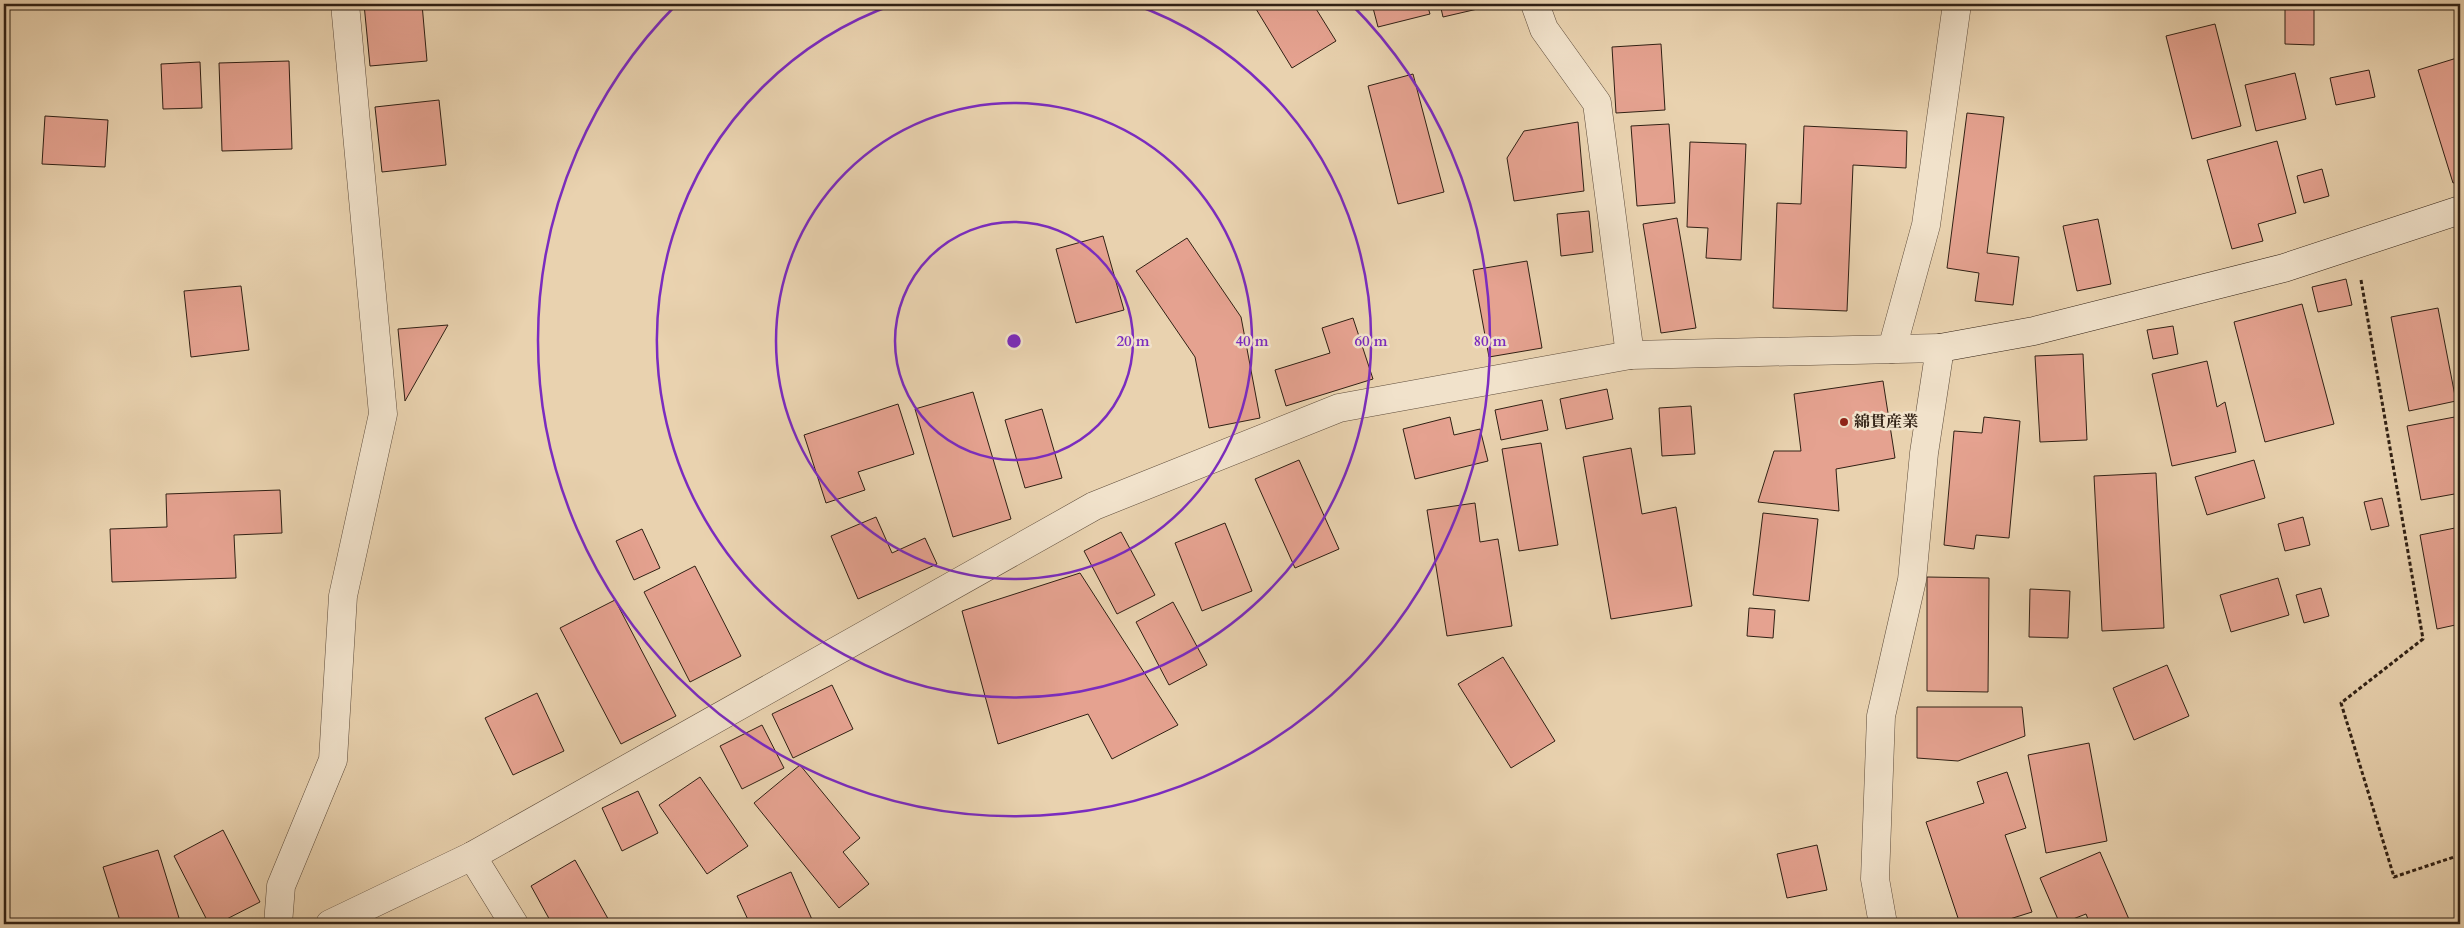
<svg xmlns="http://www.w3.org/2000/svg" width="2464" height="928" viewBox="0 0 2464 928" font-family="Cardo,'Noto Serif JP',serif">
  <style>
    .building { fill: #e5a290; stroke: #302014 }
    .lines { fill: none; stroke-linecap: round; stroke-linejoin: round }
    .street-casing { stroke: #5e4c3b; stroke-width: 29 }
    .secondary-casing { stroke: #302014; stroke-width: 29 }
    .path { stroke: #302014; stroke-width: 3; stroke-dasharray: 4 2.5; stroke-linecap: butt }
    .street { stroke: #f1e2cb; stroke-width: 28 }
    .secondary { stroke: #f1e2cb; stroke-width: 28 }
    .ring { fill: none; stroke: #7b2cbf; stroke-width: 2.5 }
    .poi-dot { fill: #8f2418; stroke: #f1e2cb; stroke-width: 2 }
    .labels { text-anchor: middle; dominant-baseline: central; stroke-width: 5; stroke-linejoin: round; paint-order: stroke }
    .poi-label { font-size: 16px; font-weight: bold; fill: #302014; stroke: #f1e2cb; text-anchor: start }
    .centre { fill: #7b2cbf; stroke: #f1e2cb; stroke-width: 2.5 }
    .ring-label { font-size: 15px; text-anchor: middle; font-weight: bold; fill: #7b2cbf; stroke: #f1e2cb; stroke-width: 5; stroke-linejoin: round; paint-order: stroke }
  </style>
  <rect width="100%" height="100%" fill="#e9d2af"/>
  <filter id="stains"><feTurbulence type="fractalNoise" baseFrequency=".004" numOctaves="4"/><feColorMatrix values="0 0 0 0 .2 0 0 0 0 .09 0 0 0 0 .02 0 0 0 .5 -.17"/></filter>
  <radialGradient id="worn" r=".72"><stop offset=".6" stop-color="#630" stop-opacity="0"/><stop offset="1" stop-color="#630" stop-opacity=".3"/></radialGradient>
  <g class="building">
    <polygon points="364,4 422,4 427,61 370,66"/>
    <polygon points="1253,4 1313,4 1336,41 1292,68"/>
    <polygon points="1372,4 1427,4 1430,14 1378,27"/>
    <polygon points="1440,4 1499,4 1443,17"/>
    <polygon points="2285,4 2314,4 2314,45 2285,44"/>
    <polygon points="2455,4 2460,4 2460,20"/>
    <polygon points="2215,24 2241,126 2192,139 2166,36"/>
    <polygon points="1661,44 1665,110 1616,113 1612,47"/>
    <polygon points="2460,57 2460,181 2453,183 2418,70"/>
    <polygon points="289,61 292,149 222,151 219,63"/>
    <polygon points="200,62 202,108 163,109 161,64"/>
    <polygon points="2369,70 2375,97 2336,105 2330,78"/>
    <polygon points="2295,73 2306,119 2256,131 2245,85"/>
    <polygon points="1413,74 1444,192 1398,204 1368,86"/>
    <polygon points="439,100 446,165 382,172 375,107"/>
    <polygon points="1967,113 2004,117 1987,253 2019,257 2013,305 1975,301 1979,273 1947,268"/>
    <polygon points="45,116 108,120 105,167 42,164"/>
    <polygon points="1578,122 1584,191 1514,201 1507,158 1524,131"/>
    <polygon points="1669,124 1675,203 1637,206 1631,126"/>
    <polygon points="1804,126 1907,131 1906,168 1853,165 1847,311 1773,308 1777,203 1801,204"/>
    <polygon points="2277,141 2296,213 2258,224 2263,241 2232,249 2207,160"/>
    <polygon points="1690,142 1746,144 1741,260 1706,258 1708,228 1687,227"/>
    <polygon points="2322,169 2329,196 2304,203 2297,176"/>
    <polygon points="1589,211 1593,252 1561,256 1557,214"/>
    <polygon points="1677,218 1696,328 1661,333 1643,224"/>
    <polygon points="2098,219 2111,284 2077,291 2063,226"/>
    <polygon points="1103,236 1124,310 1076,323 1056,249"/>
    <polygon points="1187,238 1241,317 1260,418 1209,428 1195,357 1136,271"/>
    <polygon points="1527,261 1542,348 1489,357 1473,270"/>
    <polygon points="2346,279 2352,305 2318,312 2312,287"/>
    <polygon points="241,286 249,350 191,357 184,291"/>
    <polygon points="2302,304 2334,424 2265,442 2234,322"/>
    <polygon points="2438,308 2456,401 2409,411 2391,317"/>
    <polygon points="1353,318 1373,379 1286,406 1275,370 1330,353 1322,328"/>
    <polygon points="448,325 405,401 398,329"/>
    <polygon points="2173,326 2178,354 2153,359 2147,330"/>
    <polygon points="2083,354 2087,440 2040,442 2035,356"/>
    <polygon points="2207,361 2217,407 2225,402 2236,452 2172,466 2152,374"/>
    <polygon points="1883,381 1895,458 1836,469 1839,511 1758,502 1774,451 1801,451 1794,394"/>
    <polygon points="1607,389 1613,419 1566,429 1560,399"/>
    <polygon points="973,392 1011,519 953,537 915,409"/>
    <polygon points="1542,400 1548,430 1501,440 1495,410"/>
    <polygon points="898,404 914,454 858,472 865,490 826,503 804,435"/>
    <polygon points="1691,406 1695,454 1662,456 1659,408"/>
    <polygon points="1042,409 1062,478 1025,488 1005,420"/>
    <polygon points="2460,416 2460,493 2421,500 2407,426"/>
    <polygon points="1450,417 1454,435 1480,429 1488,461 1415,479 1403,429"/>
    <polygon points="1984,417 2020,421 2009,538 1976,535 1974,549 1944,545 1954,431 1982,433"/>
    <polygon points="1541,443 1558,545 1519,551 1502,449"/>
    <polygon points="1631,448 1642,514 1676,507 1692,606 1611,619 1583,457"/>
    <polygon points="1299,460 1339,549 1295,568 1255,479"/>
    <polygon points="2254,460 2265,498 2207,515 2195,477"/>
    <polygon points="2156,473 2164,628 2102,631 2094,476"/>
    <polygon points="280,490 282,533 234,535 236,578 112,582 110,529 167,527 166,494"/>
    <polygon points="2382,498 2389,526 2371,530 2364,502"/>
    <polygon points="1475,503 1480,542 1498,539 1512,626 1447,636 1427,510"/>
    <polygon points="1763,513 1818,519 1809,601 1753,595"/>
    <polygon points="876,517 892,553 925,538 937,564 858,599 831,536"/>
    <polygon points="2303,517 2310,545 2285,551 2278,524"/>
    <polygon points="1225,523 1252,591 1202,611 1175,543"/>
    <polygon points="2460,527 2460,624 2437,629 2420,535"/>
    <polygon points="642,529 660,568 634,580 616,541"/>
    <polygon points="1121,532 1155,595 1117,614 1084,551"/>
    <polygon points="695,566 741,656 690,682 644,592"/>
    <polygon points="1080,573 1178,725 1112,759 1088,714 998,744 962,611"/>
    <polygon points="1927,577 1989,578 1988,692 1927,691"/>
    <polygon points="2278,578 2289,615 2231,632 2220,595"/>
    <polygon points="2321,588 2329,616 2304,623 2296,595"/>
    <polygon points="2030,589 2070,591 2068,638 2029,637"/>
    <polygon points="615,600 676,716 621,744 560,628"/>
    <polygon points="1173,602 1207,665 1169,685 1136,622"/>
    <polygon points="1749,608 1775,610 1773,638 1747,636"/>
    <polygon points="1503,657 1555,741 1511,768 1458,684"/>
    <polygon points="2167,665 2189,716 2134,740 2113,688"/>
    <polygon points="832,685 853,729 793,758 772,714"/>
    <polygon points="537,693 564,751 513,775 485,718"/>
    <polygon points="1917,707 2022,707 2025,736 1958,761 1917,758"/>
    <polygon points="762,725 784,768 742,789 720,746"/>
    <polygon points="2089,743 2107,841 2046,853 2028,755"/>
    <polygon points="800,765 860,838 843,852 869,884 839,908 754,803"/>
    <polygon points="2007,772 2026,828 2005,835 2032,912 1994,924 1960,924 1926,822 1984,803 1977,782"/>
    <polygon points="700,777 748,846 707,874 659,805"/>
    <polygon points="638,791 658,833 622,851 602,808"/>
    <polygon points="223,830 260,902 217,924 209,924 174,856"/>
    <polygon points="1817,845 1827,890 1787,898 1777,854"/>
    <polygon points="158,850 179,918 160,924 121,924 103,867"/>
    <polygon points="2100,852 2131,924 2090,924 2086,914 2060,924 2040,878"/>
    <polygon points="575,860 611,924 552,924 531,886"/>
    <polygon points="791,872 814,924 750,924 737,896"/>
    <polygon points="2460,917 2460,924 2437,924"/>
  </g>
  <g class="lines">
    <g class="street-casing">
      <g id="street">
        <polyline points="1535,4 1544,29 1597,103 1630,355"/>
        <polyline points="1892,349 1926,225 1957,4"/>
        <polyline points="472,856 514,924"/>
        <polyline points="278,924 281,886 333,760 343,596 383,414 345,4"/>
        <polyline points="330,924 472,856 1094,506 1339,408 1630,355 1940,348 1924,453 1912,580 1881,716 1875,879 1883,924"/>
      </g>
    </g>
    <g class="secondary-casing">
      <polyline id="secondary" points="1940,348 2034,331 2284,268 2460,210"/>
    </g>
    <polyline class="path" points="2361,280 2423,639 2341,703 2394,877 2460,855"/>
    <use href="#street" class="street"/>
    <use href="#secondary" class="secondary"/>
  </g>
  <g class="ring">
    <circle cx="1014" cy="341" r="119"/>
    <circle cx="1014" cy="341" r="238"/>
    <path d="M1133 4A357 357 0 1 1 895 4"/>
    <path d="M1351 4A476 476 0 1 1 677 4"/>
  </g>
  <circle class="poi-dot" cx="1844" cy="422" r="5"/>
  <g class="labels">
    <g class="poi-label">
      <text x="1854" y="422">綿貫産業</text>
    </g>
  </g>
  <circle cx="1014" cy="341" r="8" class="centre"/>
  <g class="ring-label">
    <text x="1133" y="346">20 m</text>
    <text x="1252" y="346">40 m</text>
    <text x="1371" y="346">60 m</text>
    <text x="1490" y="346">80 m</text>
  </g>
  <rect width="2464" height="928" fill="none" stroke="#e9d2af" stroke-width="20"/>
  <rect x="5" y="5" width="2454" height="918" fill="none" stroke="#302014" stroke-width="2.5"/>
  <rect x="10" y="10" width="2444" height="908" fill="none" stroke="#302014"/>
  <rect width="100%" height="100%" filter="url(#stains)"/>
  <rect width="100%" height="100%" fill="url(#worn)"/>
</svg>
